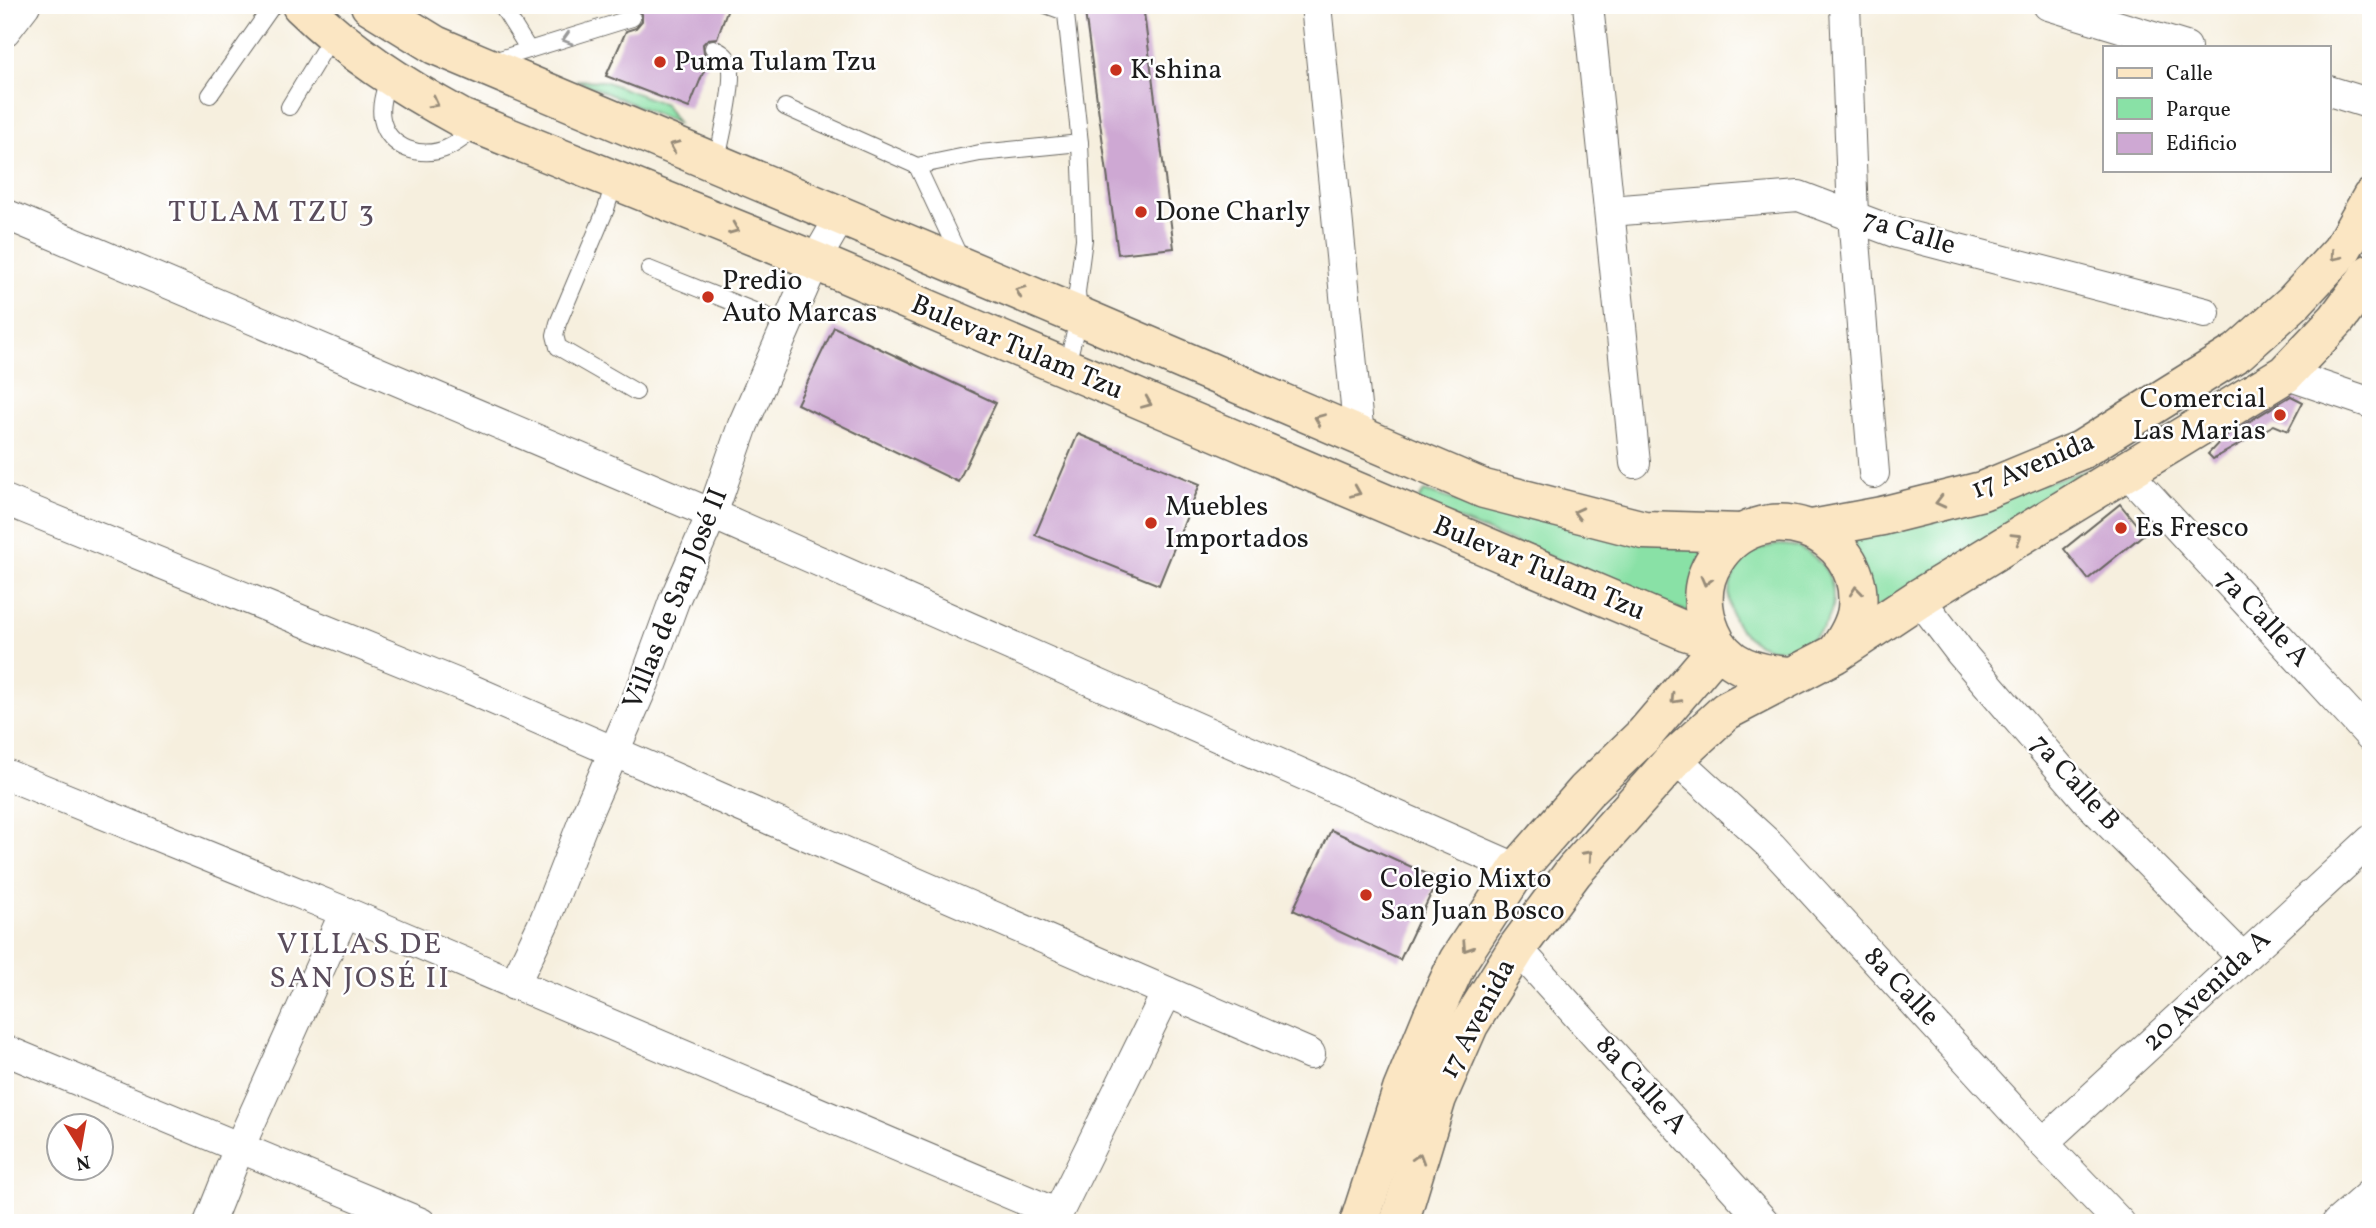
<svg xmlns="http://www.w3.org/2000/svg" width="2376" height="1228" viewBox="0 0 2376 1228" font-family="Vollkorn,serif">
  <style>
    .green { fill: #89e1a6; stroke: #527e61; stroke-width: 2 }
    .building { fill: #cea8d3 }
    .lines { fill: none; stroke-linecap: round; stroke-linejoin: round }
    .service-casing { stroke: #686660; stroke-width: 18 }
    .minor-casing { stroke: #686660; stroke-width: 32 }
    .secondary-casing { stroke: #686660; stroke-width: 41 }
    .service { stroke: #fff; stroke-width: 16 }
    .minor { stroke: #fff; stroke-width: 30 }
    .secondary { stroke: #fbe6c3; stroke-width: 38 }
    .oneway { stroke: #999 }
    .oneway2 { stroke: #978b78 }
    .poi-dot { fill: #c8321e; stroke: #fff; stroke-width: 2.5 }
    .labels { text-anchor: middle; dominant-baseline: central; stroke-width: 5; stroke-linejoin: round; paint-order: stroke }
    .poi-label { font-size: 28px; fill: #1c1c1c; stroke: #fff; text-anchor: start }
    .street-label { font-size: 28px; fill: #1c1c1c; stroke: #fff }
    .neighbourhood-label { font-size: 30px; letter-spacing: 2px; fill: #5a4d5c; stroke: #fff }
  </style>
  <rect width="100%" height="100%" fill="#fff"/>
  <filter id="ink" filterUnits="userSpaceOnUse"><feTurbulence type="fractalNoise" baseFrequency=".0143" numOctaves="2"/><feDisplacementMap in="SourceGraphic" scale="14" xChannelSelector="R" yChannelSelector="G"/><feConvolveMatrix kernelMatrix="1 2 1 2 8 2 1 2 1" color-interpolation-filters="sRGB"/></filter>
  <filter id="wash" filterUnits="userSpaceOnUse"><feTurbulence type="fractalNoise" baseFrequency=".00686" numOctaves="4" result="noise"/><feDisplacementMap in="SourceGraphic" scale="28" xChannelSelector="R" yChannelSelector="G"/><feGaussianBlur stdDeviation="1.57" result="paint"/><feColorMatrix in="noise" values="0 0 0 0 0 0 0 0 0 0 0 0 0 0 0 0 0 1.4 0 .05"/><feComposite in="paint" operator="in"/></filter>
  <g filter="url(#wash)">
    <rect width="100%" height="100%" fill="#f6efde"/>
    <g class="green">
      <polygon points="576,80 604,81 665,104 677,123"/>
      <polygon points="2100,467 1862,617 1843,539"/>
      <polygon points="1424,491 1478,507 1713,544 1697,616 1416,503"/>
      <circle cx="1781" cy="597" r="52"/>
    </g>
    <g id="blocks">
      <g class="building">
        <polygon points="637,5 729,5 717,38 708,39 703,44 704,53 709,58 689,108 606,76 626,31 636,28 642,21 642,14 636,9"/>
        <polygon points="1084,5 1143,5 1174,248 1118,254"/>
        <polygon points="834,327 996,403 958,482 797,404"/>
        <polygon points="2291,396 2303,402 2288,431 2274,425 2213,459 2208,454 2224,437"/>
        <polygon points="1078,434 1200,484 1159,585 1035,535"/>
        <polygon points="2120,504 2144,534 2088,579 2064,549"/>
        <polygon points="1331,830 1438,879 1400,960 1293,910"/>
      </g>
    </g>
  </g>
  <g filter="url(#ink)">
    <use href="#blocks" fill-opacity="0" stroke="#686660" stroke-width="2"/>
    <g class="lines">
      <g class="service-casing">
        <g id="service">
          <polyline points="501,5 529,50"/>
          <polyline points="1046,5 1065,12"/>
          <polyline points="1065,5 1080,143 1084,239 1077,292 1079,316 1066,369"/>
          <path d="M713 48C719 51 726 54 729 61 737 78 720 144 716 164"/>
          <polyline points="490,62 632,18"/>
          <path d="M389 76C385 89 379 105 382 119 388 149 422 159 447 148 459 143 469 133 479 126"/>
          <polyline points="210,95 273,5"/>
          <polyline points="289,107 332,36"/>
          <polyline points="785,107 917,166 980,153 1080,143"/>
          <polyline points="917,166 962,262"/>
          <polyline points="615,180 606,209 558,323 555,335 558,347 636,392"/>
          <polyline points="649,269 787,324"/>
        </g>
      </g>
      <g class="minor-casing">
        <g id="minor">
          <polyline points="1316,5 1359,436"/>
          <polyline points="1588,5 1635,463"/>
          <polyline points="1845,5 1853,216 1874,473"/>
          <polyline points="2048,5 2186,47"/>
          <polyline points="5,31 25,5"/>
          <polyline points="2329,91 2371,104"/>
          <polyline points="1610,211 1799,196 1897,233 2205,313"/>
          <polyline points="5,214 712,514 1518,869"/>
          <polyline points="2285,374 2371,403"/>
          <polyline points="2126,471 2371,737"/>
          <polyline points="5,500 463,686 1310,1054"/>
          <polyline points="1919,598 1960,652 2092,806 2243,958"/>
          <polyline points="1675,758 1771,846 2043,1143 2120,1223"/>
          <polyline points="5,774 345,912 1058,1214"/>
          <polyline points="1517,948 1765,1223"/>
          <polyline points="514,985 545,920 584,820 644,683 674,601 712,514 743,425 815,261 841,216"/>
          <polyline points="5,1050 421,1223"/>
          <polyline points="2043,1143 2371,840"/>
          <polyline points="209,1223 239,1148 345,912"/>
          <polyline points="1053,1223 1167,992"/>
          <polyline points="2337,1223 2371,1193"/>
        </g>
      </g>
      <g class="secondary-casing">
        <g id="secondary">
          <path d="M301 5C349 52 402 86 461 118L815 261 1685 631 1714 640"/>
          <polyline points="370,5 435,45 1079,316 1484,489 1644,530 1742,533"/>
          <polyline points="1812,529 1882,516 1982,491 2081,450 2238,352 2294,302 2341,251 2371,198"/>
          <path d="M1790 676C1757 674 1725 667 1711 632 1701 608 1700 583 1715 560 1758 491 1866 527 1857 609 1855 625 1846 639 1837 652"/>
          <polyline points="1359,1223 1402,1090 1432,1017 1458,961 1518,869 1586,791 1644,735 1719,647"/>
          <polyline points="1399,1223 1437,1098 1469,1025 1517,948 1574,871 1675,758 1726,711 1835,654 1919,598 2285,374 2337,319 2371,273"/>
        </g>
      </g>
      <use href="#service" class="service"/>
      <use href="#minor" class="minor"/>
      <use href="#secondary" class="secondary"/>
    </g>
    <defs><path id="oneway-chevron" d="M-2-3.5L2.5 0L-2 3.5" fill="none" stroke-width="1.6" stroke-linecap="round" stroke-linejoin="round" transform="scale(1.75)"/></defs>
    <use class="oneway" href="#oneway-chevron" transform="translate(567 39) rotate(163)"/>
    <g class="oneway2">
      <use href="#oneway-chevron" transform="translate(434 103) rotate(28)"/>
      <use href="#oneway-chevron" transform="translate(674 146) rotate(-157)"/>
      <use href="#oneway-chevron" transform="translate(734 229) rotate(22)"/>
      <use href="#oneway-chevron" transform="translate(2335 256) rotate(130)"/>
      <use href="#oneway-chevron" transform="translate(1020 291) rotate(-157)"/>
      <use href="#oneway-chevron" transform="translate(1147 403) rotate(23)"/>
      <use href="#oneway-chevron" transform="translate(1319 419) rotate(-157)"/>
      <use href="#oneway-chevron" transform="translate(1356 492) rotate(23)"/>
      <use href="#oneway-chevron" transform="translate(1940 502) rotate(166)"/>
      <use href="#oneway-chevron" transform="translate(1578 513) rotate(-166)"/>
      <use href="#oneway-chevron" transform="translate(2017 538) rotate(-31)"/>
      <use href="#oneway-chevron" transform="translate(1706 581) rotate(105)"/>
      <use href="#oneway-chevron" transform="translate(1856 591) rotate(-96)"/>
      <use href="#oneway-chevron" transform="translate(1675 699) rotate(134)"/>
      <use href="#oneway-chevron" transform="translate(1588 855) rotate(-48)"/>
      <use href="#oneway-chevron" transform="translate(1467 947) rotate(123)"/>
      <use href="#oneway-chevron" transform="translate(1419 1158) rotate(-73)"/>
    </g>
  </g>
  <g class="poi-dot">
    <circle cx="660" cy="62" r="7"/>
    <circle cx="1116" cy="70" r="7"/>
    <circle cx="1141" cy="212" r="7"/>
    <circle cx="708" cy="297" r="7"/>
    <circle cx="2280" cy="415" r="7"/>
    <circle cx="1151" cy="523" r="7"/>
    <circle cx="2121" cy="528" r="7"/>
    <circle cx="1366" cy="895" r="7"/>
  </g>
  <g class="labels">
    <g class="poi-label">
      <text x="674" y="62">Puma Tulam Tzu</text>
      <text x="1130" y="70">K'shina</text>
      <text x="1155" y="212">Done Charly</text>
      <text x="722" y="281">Predio<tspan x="722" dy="32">Auto Marcas</tspan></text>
      <text x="2266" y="399" text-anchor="end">Comercial<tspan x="2266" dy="32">Las Marias</tspan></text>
      <text x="1165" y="507">Muebles<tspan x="1165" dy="32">Importados</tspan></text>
      <text x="2135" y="528">Es Fresco</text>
      <text x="1380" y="879">Colegio Mixto<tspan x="1380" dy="32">San Juan Bosco</tspan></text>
    </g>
    <g class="street-label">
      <text transform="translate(1909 233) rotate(17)">7a Calle</text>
      <text transform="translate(1017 348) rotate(23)">Bulevar Tulam Tzu</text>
      <text transform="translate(2033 466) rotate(-23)">17 Avenida</text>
      <text transform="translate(1539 569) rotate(23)">Bulevar Tulam Tzu</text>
      <text transform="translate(676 599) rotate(-68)">Villas de San José II</text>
      <text transform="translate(2263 619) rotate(47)">7a Calle A</text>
      <text transform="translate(2075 783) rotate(48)">7a Calle B</text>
      <text transform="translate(1901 987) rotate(47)">8a Calle</text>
      <text transform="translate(2207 991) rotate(-43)">20 Avenida A</text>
      <text transform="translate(1478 1019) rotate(-62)">17 Avenida</text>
      <text transform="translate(1641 1085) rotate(48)">8a Calle A</text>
    </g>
    <g class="neighbourhood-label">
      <text x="272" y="213">TULAM TZU 3</text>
      <text x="360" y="945">VILLAS DE<tspan x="360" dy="34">SAN JOSÉ II</tspan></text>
    </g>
  </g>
  <rect width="2376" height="1228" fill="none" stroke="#fff" stroke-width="28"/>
  <rect x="2103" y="46" width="228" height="126" fill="#ffffff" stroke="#a4a4a4" stroke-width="2"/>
  <rect x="2117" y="68" width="35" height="10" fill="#fbe6c3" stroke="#a4a4a4" stroke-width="2"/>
  <text x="2166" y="80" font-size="21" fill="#1c1c1c">Calle</text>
  <rect x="2117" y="98" width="35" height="21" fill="#89e1a6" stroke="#a4a4a4" stroke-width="2"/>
  <text x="2166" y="116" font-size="21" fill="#1c1c1c">Parque</text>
  <rect x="2117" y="133" width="35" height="21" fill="#cea8d3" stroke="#a4a4a4" stroke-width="2"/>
  <text x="2166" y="150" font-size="21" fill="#1c1c1c">Edificio</text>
  <g transform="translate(80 1147) rotate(169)"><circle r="33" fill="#ffffff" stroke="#a4a4a4" stroke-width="2"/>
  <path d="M0-5L12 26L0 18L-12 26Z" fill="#c8321e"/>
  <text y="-10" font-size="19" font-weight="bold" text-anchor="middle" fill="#1c1c1c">N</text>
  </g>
</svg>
